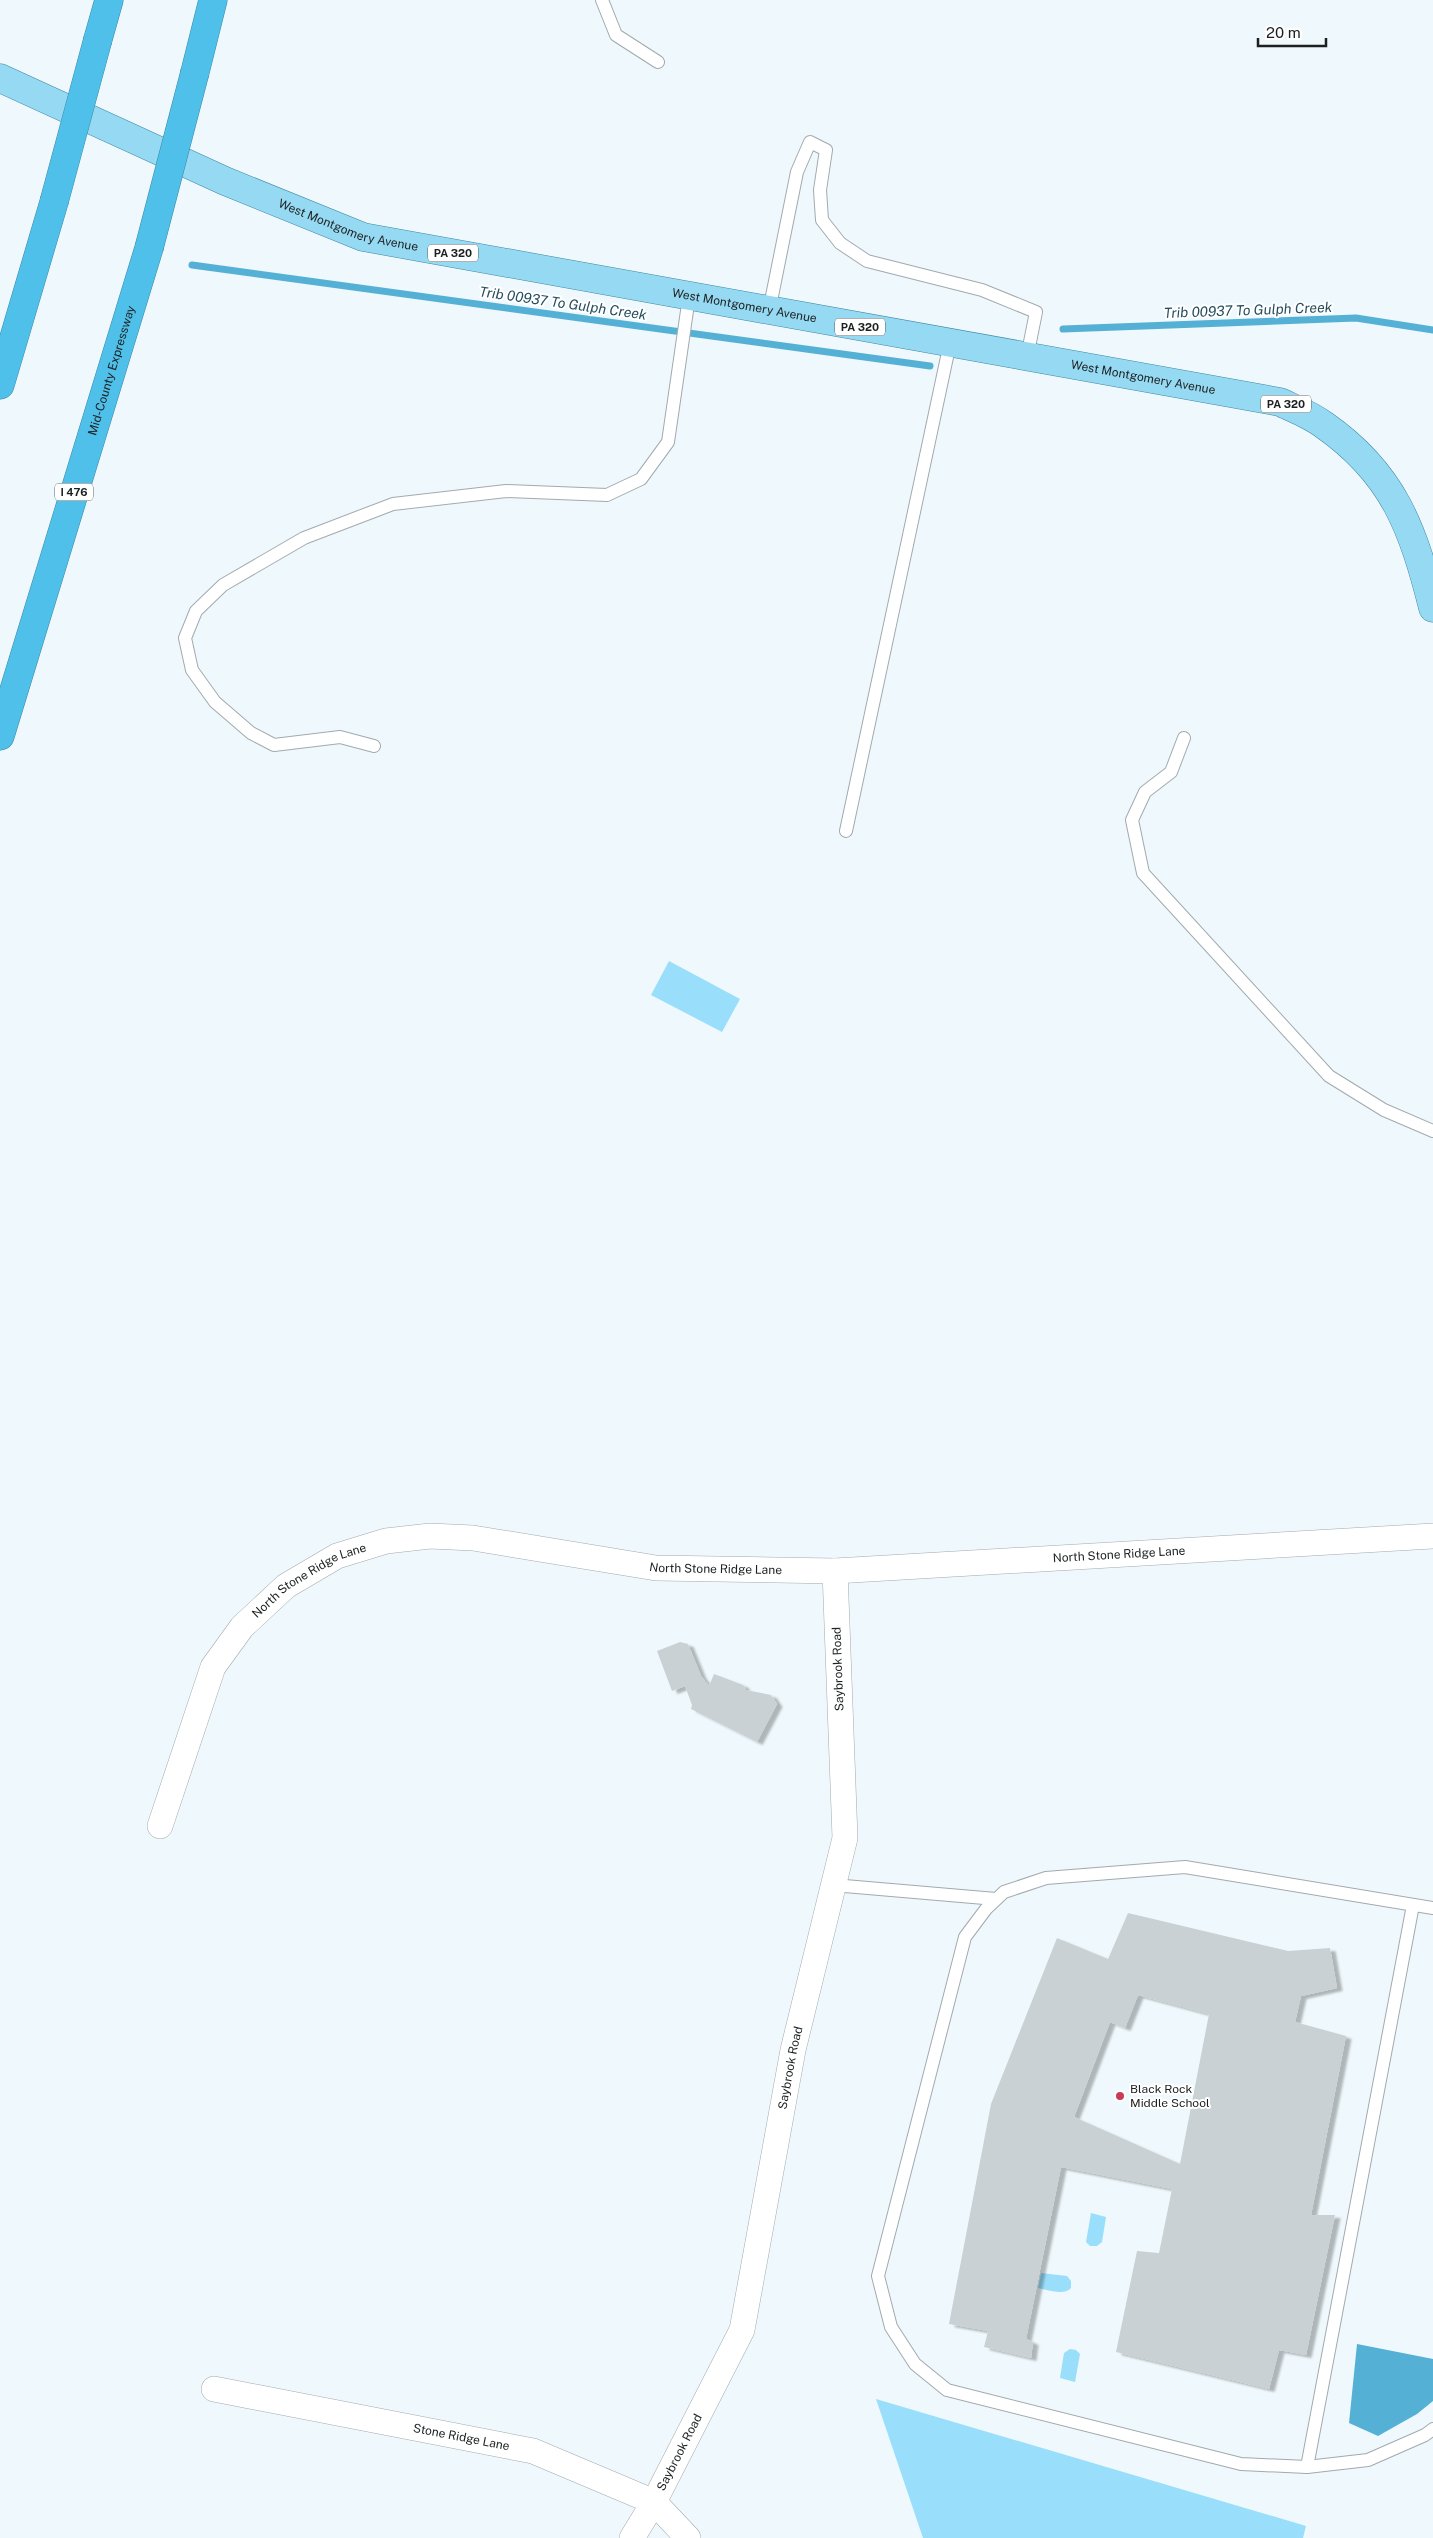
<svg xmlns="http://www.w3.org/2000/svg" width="1433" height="2538" viewBox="0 0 1433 2538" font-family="'Public Sans',sans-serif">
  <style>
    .green { fill: #99defb }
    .water { fill: #54b1d5 }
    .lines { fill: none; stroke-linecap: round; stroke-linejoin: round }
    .stream { stroke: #54b1d5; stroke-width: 7 }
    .building { fill: #c9d1d5; fill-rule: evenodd; filter: url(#shadow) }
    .lane-casing { stroke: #a2aaae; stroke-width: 14 }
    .street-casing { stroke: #a2aaae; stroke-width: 26 }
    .primary-casing { stroke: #3e88a4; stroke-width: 29 }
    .highway-casing { stroke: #3e88a4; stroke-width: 29 }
    .lane { stroke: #fff; stroke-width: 12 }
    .street { stroke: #fff; stroke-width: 25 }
    .primary { stroke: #95d9f2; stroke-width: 28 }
    .highway { stroke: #4fc0ea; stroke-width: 28 }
    .highway-bridge-casing { stroke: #3e88a4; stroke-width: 29; stroke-linecap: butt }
    .highway-bridge { stroke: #4fc0ea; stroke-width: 28 }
    .poi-dot { fill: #ca3a50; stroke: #fff; stroke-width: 2 }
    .labels { text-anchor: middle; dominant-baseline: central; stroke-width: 4; stroke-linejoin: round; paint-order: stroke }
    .shield { fill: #fff; stroke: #616364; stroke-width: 1 }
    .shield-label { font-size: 11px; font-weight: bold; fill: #1d2021 }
    .street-label { font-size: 12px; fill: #1d2021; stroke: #fff }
    .poi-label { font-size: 12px; fill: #1d2021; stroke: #fff; text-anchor: start }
    .water-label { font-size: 14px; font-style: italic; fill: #264e5e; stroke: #fff }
  </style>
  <defs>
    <filter id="shadow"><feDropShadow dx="5.5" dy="3" stdDeviation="1" flood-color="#0004"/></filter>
  </defs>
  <rect width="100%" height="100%" fill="#eff8fc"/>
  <g class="green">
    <polygon points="669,961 740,999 722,1032 651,995"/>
    <polygon points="1091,2213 1106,2217 1102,2242 1097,2246 1090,2246 1086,2242"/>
    <path d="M1041 2273 1067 2276 1071 2281V2288C1063 2296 1049 2290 1038 2288Z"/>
    <polygon points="1070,2349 1076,2350 1080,2354 1075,2382 1060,2378 1064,2353"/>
    <polygon points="876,2399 1306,2526 1303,2538 923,2538"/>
  </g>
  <polygon class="water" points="1357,2344 1433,2359 1433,2401 1417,2414 1378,2436 1349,2423"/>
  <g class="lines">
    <g class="stream">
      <polyline points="192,265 930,366"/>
      <polyline points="1063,329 1356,318 1433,330"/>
    </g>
  </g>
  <g class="building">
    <polygon points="680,1642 688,1644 701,1676 709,1686 714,1674 743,1685 746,1690 771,1695 777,1704 757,1742 691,1709 692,1705 685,1686 672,1691 657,1651"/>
    <path d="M1128 1913 1288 1951 1330 1948 1337 1988 1301 1996 1295 2022 1346 2036 1311 2215H1335L1306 2355 1279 2350 1269 2389 1116 2352 1137 2251 1159 2253 1172 2189 1061 2167 1026 2339 1033 2342 1031 2358 984 2347 988 2331 949 2324 991 2104 1057 1938 1108 1959ZM1138 1995 1209 2014 1180 2164 1074 2117 1110 2022 1125 2028Z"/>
  </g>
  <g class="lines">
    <g class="lane-casing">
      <g id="lane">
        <polyline points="602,0 616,35 658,62"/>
        <polyline points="769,311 797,172 810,142 826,150 820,190 822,220 840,243 867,261 982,290 1036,312 1027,357"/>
        <polyline points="1184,738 1171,772 1145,792 1132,820 1143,873 1329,1076 1384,1110 1433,1131"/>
        <polyline points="374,746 340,737 274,745 251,733 215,702 192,670 185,638 196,611 223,585 304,538 393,504 506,491 607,495 641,479 668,442 689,297"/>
        <polyline points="846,831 950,343"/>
        <polyline points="833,1885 996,1899"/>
        <polyline points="1433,1908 1185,1867 1046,1878 1004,1892 986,1909 965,1937 878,2276 891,2327 915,2364 947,2390 1241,2464 1307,2467 1368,2460 1425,2435 1433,2429"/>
        <polyline points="1307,2467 1413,1905"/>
      </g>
    </g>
    <g class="street-casing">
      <g id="street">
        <path id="s1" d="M160 1826 213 1667 242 1627 286 1586 337 1556 386 1541 430 1536 473 1538 656 1568 835 1571 1433 1536"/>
        <path id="s2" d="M214 2389 533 2451 654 2502 688 2538"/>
        <path id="s3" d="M632 2538 654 2502 742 2330 793 2050 845 1838 835 1571"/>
      </g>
    </g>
    <g class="primary-casing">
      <g id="primary">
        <path id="s4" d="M0 78 225 181 363 237 1280 402C1295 409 1311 415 1324 425 1394 474 1413 529 1433 608"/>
      </g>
    </g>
    <g class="highway-casing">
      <g id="highway">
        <polyline points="98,39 109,0"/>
        <polyline points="195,72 213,0"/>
        <polyline points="0,385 54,202"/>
        <path id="s5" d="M0 736 149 248"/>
      </g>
    </g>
    <use href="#lane" class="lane"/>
    <use href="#street" class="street"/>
    <use href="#primary" class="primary"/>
    <use href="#highway" class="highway"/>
    <g class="highway-bridge-casing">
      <g id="highway-bridge">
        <polyline points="54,202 98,39"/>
        <polyline points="149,248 195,72"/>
      </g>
    </g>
    <use href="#highway-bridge" class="highway-bridge"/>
  </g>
  <circle class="poi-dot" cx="1120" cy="2096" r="5"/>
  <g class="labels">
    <g class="shield">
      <rect x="428" y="244.5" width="50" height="17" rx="4"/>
      <rect x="835" y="318.5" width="50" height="17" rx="4"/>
      <rect x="1261" y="395.5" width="50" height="17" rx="4"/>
      <rect x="55" y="483.5" width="38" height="17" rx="4"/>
    </g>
    <g class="shield-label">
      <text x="453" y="253">PA 320</text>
      <text x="860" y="327">PA 320</text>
      <text x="1286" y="404">PA 320</text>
      <text x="74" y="492">I 476</text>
    </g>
    <g class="street-label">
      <text stroke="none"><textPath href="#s4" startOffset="379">West Montgomery Avenue</textPath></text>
      <text stroke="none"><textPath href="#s4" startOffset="784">West Montgomery Avenue</textPath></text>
      <text stroke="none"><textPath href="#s5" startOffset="382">Mid-County Expressway</textPath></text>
      <text stroke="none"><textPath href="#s4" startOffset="1189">West Montgomery Avenue</textPath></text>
      <text stroke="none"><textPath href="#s1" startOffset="1124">North Stone Ridge Lane</textPath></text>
      <text stroke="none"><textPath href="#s1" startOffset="720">North Stone Ridge Lane</textPath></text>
      <text stroke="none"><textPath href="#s1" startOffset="300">North Stone Ridge Lane</textPath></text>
      <text transform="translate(838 1669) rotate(-92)">Saybrook Road</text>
      <text stroke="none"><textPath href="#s3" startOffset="502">Saybrook Road</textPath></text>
      <text stroke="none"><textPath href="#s2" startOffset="252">Stone Ridge Lane</textPath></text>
      <text stroke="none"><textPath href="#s3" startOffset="98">Saybrook Road</textPath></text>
    </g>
    <g class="poi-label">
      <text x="1130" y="2089">Black Rock<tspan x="1130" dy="14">Middle School</tspan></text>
    </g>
    <g class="water-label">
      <text transform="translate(563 303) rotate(8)">Trib 00937 To Gulph Creek</text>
      <text transform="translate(1248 310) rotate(-2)">Trib 00937 To Gulph Creek</text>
    </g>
  </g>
  <path d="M1258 38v8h68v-8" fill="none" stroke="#1d2021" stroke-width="2.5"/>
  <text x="1266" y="38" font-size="15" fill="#1d2021" stroke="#ffffff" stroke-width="4" paint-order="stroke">20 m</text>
</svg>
